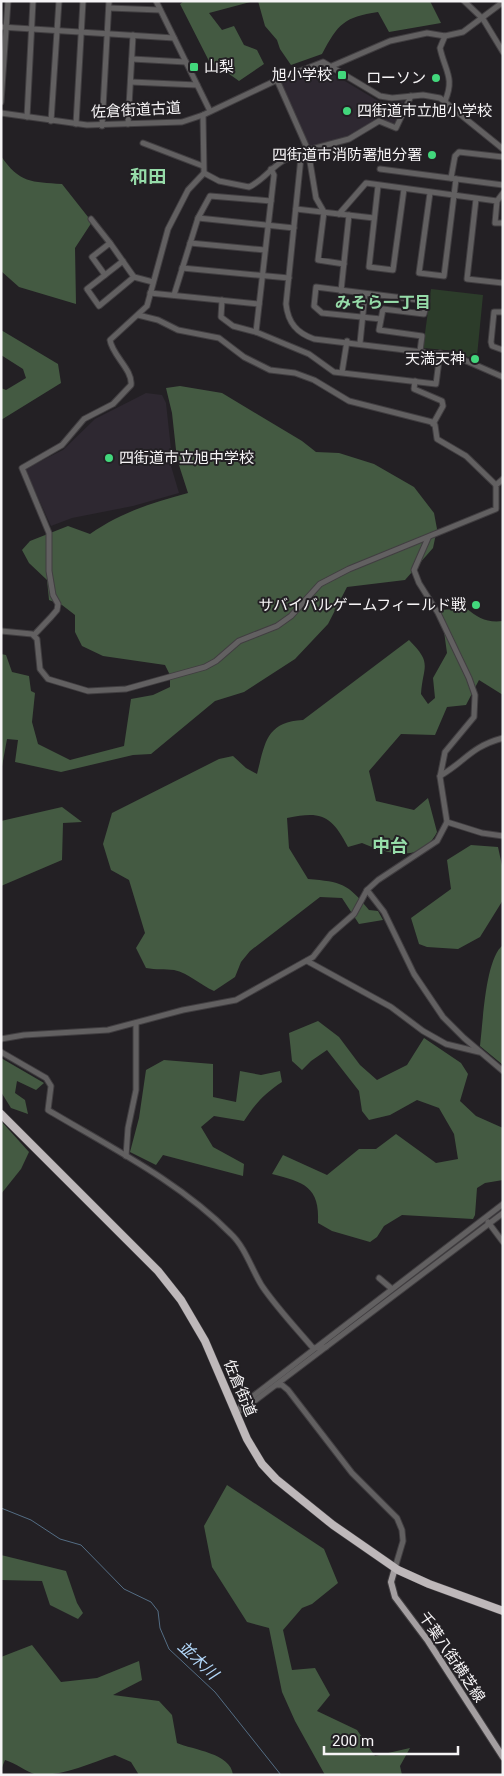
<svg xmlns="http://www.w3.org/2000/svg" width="504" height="1776" viewBox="0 0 504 1776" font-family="Roboto,'Noto Sans JP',sans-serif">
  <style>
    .built { fill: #2e2831 }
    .green { fill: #2c3c2a }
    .forest { fill: #445a42 }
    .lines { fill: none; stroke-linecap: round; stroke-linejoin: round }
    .stream { stroke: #546d84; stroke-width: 1 }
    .minor-casing { stroke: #413e41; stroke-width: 7 }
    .major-casing { stroke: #413e41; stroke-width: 8 }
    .highway-casing { stroke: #413e41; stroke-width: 9 }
    .minor { stroke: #626061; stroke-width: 5 }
    .major { stroke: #a49fa1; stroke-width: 6 }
    .highway { stroke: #beb8ba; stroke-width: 8 }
    .poi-dot { fill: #42d77c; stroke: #232024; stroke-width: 2 }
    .labels { text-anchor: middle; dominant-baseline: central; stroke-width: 4; stroke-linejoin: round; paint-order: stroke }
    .poi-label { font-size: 15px; fill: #f6f4f6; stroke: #232024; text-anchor: end }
    .street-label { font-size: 15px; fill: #f6f4f6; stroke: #232024 }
    .neighbourhood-label { font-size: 16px; font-weight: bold; fill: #96dca9; stroke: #232024 }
    .water-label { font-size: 16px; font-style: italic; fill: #b2d7f9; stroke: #232024 }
    .quarter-label { font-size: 18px; font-weight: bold; fill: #96dca9; stroke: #232024 }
  </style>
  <rect width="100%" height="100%" fill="#232024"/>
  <g class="built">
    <polygon points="312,70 328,71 378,101 388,103 404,101 394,125 378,118 350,137 309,147 280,83"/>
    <polygon points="146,393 162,395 166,403 171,449 171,466 179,493 133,506 72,518 51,526 25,469 63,450 95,419"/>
  </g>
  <polygon class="green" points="431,289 483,295 477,356 473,355 472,359 456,351 423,348"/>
  <g class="forest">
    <polygon points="184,1 254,1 209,13 222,30 234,26 244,45 257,50 264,64 239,81 225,71 226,64 211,65 180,4"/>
    <path d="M258 1H430L441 23 389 32 378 12C344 17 338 24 322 54L291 65 280 49 277 40 265 26Z"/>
    <path d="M1 156C19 183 32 182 62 184L92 222 75 248 76 304 19 287 1 271Z"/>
    <polygon points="1,330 58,364 61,383 1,420 1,388 6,390 26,378 23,369 1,355"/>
    <path d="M180 386 222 393 302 441 316 452 339 453 374 464 414 487 434 513 437 529 433 548 405 580 347 587 328 624 295 659 244 692 215 701 151 754 133 755 61 772 15 762 18 740 7 739 1 772V654L6 655 12 672 29 676 31 691 35 693 32 722 38 744 70 760 124 746 131 699 153 695 170 687V675L165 665 103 656 82 646 75 632V615L62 605 49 600 47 580 29 563 22 550 30 541 68 526 90 534C122 512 151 503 188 493L177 459 172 413 166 388Z"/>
    <path d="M466 608C478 618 487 623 503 621V695L479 680 466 705 447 707 435 735 401 734 369 771 376 801 414 810 428 798 437 832C421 864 388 854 362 843L348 847C331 815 322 811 287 818L289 848 308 879C342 882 347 883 369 910L378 911 383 920 359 924 342 898 320 897 250 951 241 962 235 977 214 991C200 985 189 973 174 970 165 969 156 970 146 968L136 948 145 933 129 880 111 870 103 844 112 813 219 759 233 756 246 768 257 774C265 743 266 722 303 720L409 640C433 664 423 665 421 694L428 704 435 698 433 678 447 653 441 610Z"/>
    <polygon points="62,807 82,822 63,823 62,860 1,886 1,821"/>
    <polygon points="471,845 498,847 503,870 503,900 480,937 458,949 427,947 419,944 411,918 451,889 447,860"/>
    <path d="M503 945V1065L480 1046C483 1023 485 959 503 945Z"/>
    <path d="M318 1021 339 1037 360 1065 377 1080 407 1065 424 1038 461 1063 468 1074 460 1101 476 1116 503 1128V1180L485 1183 477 1188 475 1215 473 1219 402 1215 384 1226 377 1237 370 1242 332 1231 318 1223C320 1187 304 1182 272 1174L283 1155 327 1175 359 1149H376L396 1134 436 1163 458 1159 454 1134 439 1108 417 1100 390 1115 369 1120 362 1111 359 1091 327 1050 311 1061 302 1070 292 1061 289 1033Z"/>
    <polygon points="1,1058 44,1083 36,1090 17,1081 15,1093 25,1100 28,1114 11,1108 1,1092"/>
    <path d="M164 1060 213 1064V1097L236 1102 240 1071 261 1075 280 1071 282 1082C265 1093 254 1105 244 1121L214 1116 201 1127 213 1147 244 1164 243 1176 163 1155 156 1165 130 1152 139 1118 146 1070Z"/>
    <polygon points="1,1121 29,1152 21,1169 1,1194"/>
    <polygon points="227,1485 324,1549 338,1583 312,1604 302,1608 283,1630 292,1670 315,1668 330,1695 317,1711 357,1730 375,1756 410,1748 400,1766 402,1775 325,1775 295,1721 282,1692 269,1628 247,1622 212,1567 204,1526"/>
    <polygon points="1,1555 66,1571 77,1603 83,1613 78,1619 50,1605 42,1581 1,1580"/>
    <path d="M32 1645 61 1682 97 1678 139 1661 142 1680 113 1695 159 1701 172 1715 177 1743C193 1750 231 1753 233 1775H139L131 1762 115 1755C90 1763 64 1776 37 1775 26 1772 16 1763 5 1760L1 1770V1657Z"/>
  </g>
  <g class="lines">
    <polyline class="stream" points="1,1508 31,1520 60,1539 81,1545 124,1589 151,1602 158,1611 160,1628 169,1649 215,1692 281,1775"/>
    <g class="minor-casing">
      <g id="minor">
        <polyline points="156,1 210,111"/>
        <polyline points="464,1 483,19 503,52"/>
        <polyline points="109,8 160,10"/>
        <polyline points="1,27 174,38"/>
        <polyline points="132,59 186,62"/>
        <polyline points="332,66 390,41 427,33 445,36 463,32 503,2"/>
        <polyline points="277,80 308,150 316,198 324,212 318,260 344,264"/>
        <polyline points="131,82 197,85"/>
        <path d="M411 96 396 128 379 121 349 139 308 150 301 157 286 304C288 323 297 333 314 339L455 356 503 377"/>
        <path d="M445 101C455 78 445 71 440 48L445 36"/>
        <polyline points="1,102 8,1"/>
        <polyline points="1,113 87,125 182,122 203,115 277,80 323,62 380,96 392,98 423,95 440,98 503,149"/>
        <polyline points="27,117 33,1"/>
        <polyline points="51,121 59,1"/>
        <polyline points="76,124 83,1"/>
        <polyline points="128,124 133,35"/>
        <polyline points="102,126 109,1"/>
        <polyline points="143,143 203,166"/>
        <polyline points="380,169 503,185"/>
        <path d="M204 173 219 181 249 187C269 178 277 155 301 157"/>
        <polyline points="451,178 455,156 459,152 503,157"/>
        <polyline points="378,186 369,267 393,270 404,189"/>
        <polyline points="430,193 419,273 444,276 456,179"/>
        <polyline points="503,193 497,201 495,223 503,223"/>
        <polyline points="476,199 467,279 503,283"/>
        <polyline points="296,209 374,218"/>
        <polyline points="339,214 366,183 497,201"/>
        <polyline points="198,218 294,228"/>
        <polyline points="91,219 110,243"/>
        <polyline points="190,243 265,250"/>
        <path d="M123 261 105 275 92 257 110 243C118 254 126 266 134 277L153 282"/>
        <polyline points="182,268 289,278"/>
        <polyline points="105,275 87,289 99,306 134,277"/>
        <polyline points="341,291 349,215"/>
        <polyline points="150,293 259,304"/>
        <polyline points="174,295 198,218 210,196 271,201"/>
        <polyline points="222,300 221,317 233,326 256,332 309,354 334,372 436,384 440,353"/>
        <polyline points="503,312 494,312 491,342 492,346 503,350"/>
        <polyline points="138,315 158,320 178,330 219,338 244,357 270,370 295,373 314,380 349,401 432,422 435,425 437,439 466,456 496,485"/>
        <polyline points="381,319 322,313 314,306 316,287 427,301 424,314 383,309 379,330 422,336 420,351"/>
        <polyline points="256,332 274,175 271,169"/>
        <polyline points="360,343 365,294"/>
        <polyline points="342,372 347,341"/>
        <polyline points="415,381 414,389 442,401 443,406 433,424"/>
        <polyline points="1,631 32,634 37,639 40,669 48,679 88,691 126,689 205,667 216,661 239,641 277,626 291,616 320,584 349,569 496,509 496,485 503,479"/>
        <path d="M34 635 51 617 57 610 58 604 53 595 49 571V533L22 468 62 445 84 419 113 404 131 385C133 370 112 355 110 340L147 306 168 229 188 190 204 173 203 115"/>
        <path d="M440 776C466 761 470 747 503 738"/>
        <polyline points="447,822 482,833 503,836"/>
        <polyline points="367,890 384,912 414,974 443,1017 464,1038 503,1071"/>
        <polyline points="307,961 391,1007 423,1031 446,1044 479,1052"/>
        <polyline points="1,1039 24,1035 108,1030 183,1010 236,1000 313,957 331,934 354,914 367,890 378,880 437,841 447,822 440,777 445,752 474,717 475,695 469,678 438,613 419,583 414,570 428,538"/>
        <path d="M1 1052 46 1078 51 1086 48 1110C110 1147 180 1182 231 1234 245 1247 252 1270 262 1286 277 1308 296 1328 313 1348L326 1347"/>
        <polyline points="126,1156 128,1128 136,1090 136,1023"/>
        <polyline points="488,1222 503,1242"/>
        <polyline points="379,1278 392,1289"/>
        <polyline points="277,1385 282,1385 288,1390 352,1473 397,1518 402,1530 403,1541 395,1568"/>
        <polyline points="237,1412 248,1406 503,1213"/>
        <polyline points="235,1413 244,1403 503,1204"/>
      </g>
    </g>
    <g class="major-casing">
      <polyline id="major" points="395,1568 391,1582 395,1597 428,1641 503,1757"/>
    </g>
    <g class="highway-casing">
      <polyline id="highway" points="1,1114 158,1271 181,1300 205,1341 247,1439 262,1464 276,1479 333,1525 398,1570 429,1584 503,1611"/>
    </g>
    <use href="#minor" class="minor"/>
    <use href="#major" class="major"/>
    <use href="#highway" class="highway"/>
  </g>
  <g class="poi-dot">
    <rect x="189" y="62" width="10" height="10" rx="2.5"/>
    <rect x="337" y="70" width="10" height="10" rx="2.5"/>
    <circle cx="436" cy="78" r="5"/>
    <circle cx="347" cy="111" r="5"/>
    <circle cx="432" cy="155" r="5"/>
    <circle cx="475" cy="359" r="5"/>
    <circle cx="109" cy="458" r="5"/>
    <circle cx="476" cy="605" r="5"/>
  </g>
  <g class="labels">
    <g class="poi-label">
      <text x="204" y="67" text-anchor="start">山梨</text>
      <text x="332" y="75">旭小学校</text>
      <text x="426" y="78">ローソン</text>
      <text x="357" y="111" text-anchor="start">四街道市立旭小学校</text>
      <text x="422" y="155">四街道市消防署旭分署</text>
      <text x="465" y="359">天満天神</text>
      <text x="119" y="458" text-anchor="start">四街道市立旭中学校</text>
      <text x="466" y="605">サバイバルゲームフィールド戦</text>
    </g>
    <g class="street-label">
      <text transform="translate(136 110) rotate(-3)">佐倉街道古道</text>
      <text transform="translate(240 1388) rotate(67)">佐倉街道</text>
      <text transform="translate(452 1657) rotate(56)">千葉八街横芝線</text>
    </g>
    <g class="neighbourhood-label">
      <text x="383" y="302">みそら一丁目</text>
    </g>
    <g class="water-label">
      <text transform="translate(198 1660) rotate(43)">並木川</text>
    </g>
    <g class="quarter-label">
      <text x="148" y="176">和田</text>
      <text x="390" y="845">中台</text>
    </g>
  </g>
  <rect width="504" height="1776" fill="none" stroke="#f6f4f6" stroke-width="5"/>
  <path d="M324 1746v8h134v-8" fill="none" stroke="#f6f4f6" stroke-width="2.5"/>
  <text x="332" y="1746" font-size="15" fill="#f6f4f6" stroke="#232024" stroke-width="4" paint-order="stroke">200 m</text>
</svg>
